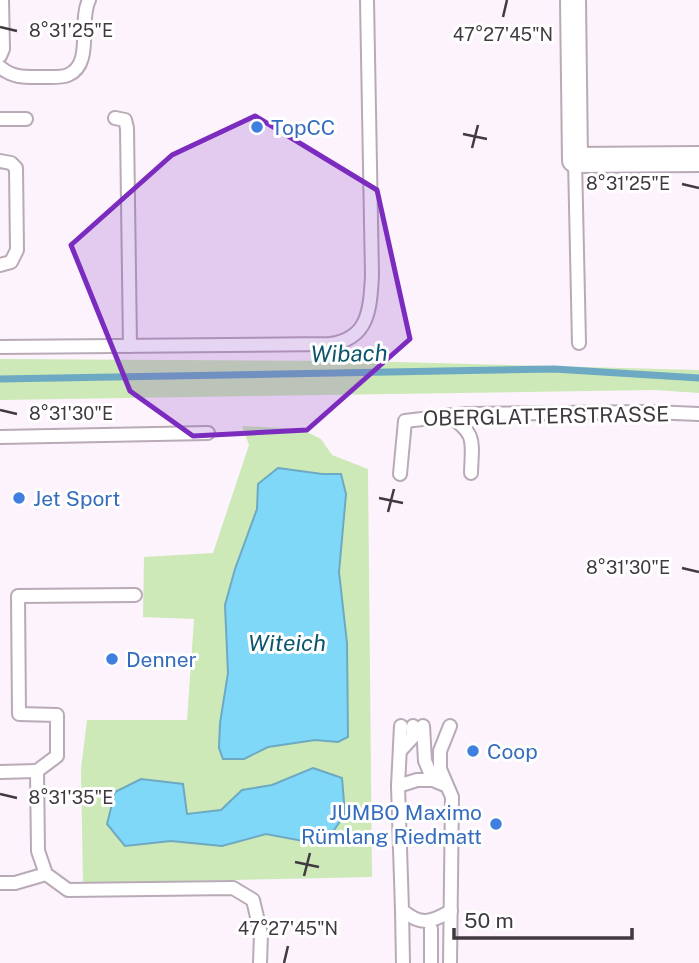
<svg xmlns="http://www.w3.org/2000/svg" width="699" height="963" viewBox="0 0 699 963" font-family="'Public Sans',sans-serif">
  <style>
    .green { fill: #cce9b7 }
    .water { fill: #80d8f9; stroke: #6da9c2; stroke-width: 2 }
    .lines { fill: none; stroke-linecap: round; stroke-linejoin: round }
    .stream { stroke: #6da9c2; stroke-width: 7 }
    .lane-casing { stroke: #b9aab7; stroke-width: 16 }
    .street-casing { stroke: #b9aab7; stroke-width: 28 }
    .lane { stroke: #fff; stroke-width: 12 }
    .street { stroke: #fff; stroke-width: 24 }
    .marked { fill: #7b2cbf; fill-opacity: 0.2; stroke: #7b2cbf; stroke-width: 5; stroke-linejoin: round }
    .ticks { fill: none; stroke: #403a40; stroke-width: 2.5 }
    .shop-dot { fill: #3f7fe0; stroke: #fff; stroke-width: 2.5 }
    .labels { text-anchor: middle; dominant-baseline: central; stroke-width: 6; stroke-linejoin: round; paint-order: stroke }
    .shop-label { font-size: 21px; fill: #366cbe; stroke: #fff; text-anchor: start }
    .street-label { font-size: 21px; fill: #403a40; stroke: #fff }
    .water-label { font-size: 23px; font-style: italic; fill: #0b566c; stroke: #fff }
    .ticks-label { font-size: 18px; text-anchor: middle; fill: #403a40; stroke: #fff; stroke-width: 6; stroke-linejoin: round; paint-order: stroke }
  </style>
  <rect width="100%" height="100%" fill="#fdf3fc"/>
  <g class="green">
    <polygon points="0,359 359,361 699,370 699,393 655,390 0,400"/>
    <polygon points="242,426 301,429 321,439 332,455 368,469 372,877 83,883 81,769 87,720 187,720 194,619 143,617 144,557 213,553 249,445"/>
  </g>
  <g class="water">
    <polygon points="278,468 322,474 341,474 346,494 339,572 347,643 348,737 338,742 315,740 268,747 244,759 223,759 219,748 220,723 228,673 225,605 235,569 257,509 258,484"/>
    <polygon points="313,768 342,778 345,814 324,845 266,834 222,846 171,841 125,846 107,824 115,792 141,779 183,784 187,814 221,810 242,790 272,785"/>
  </g>
  <g class="lines">
    <polyline class="stream" points="0,379 554,369 699,378"/>
    <g class="lane-casing">
      <g id="lane">
        <polyline points="0,56 3,49 2,0"/>
        <path d="M0 67C13 78 25 77 41 77 49 77 61 78 68 75 94 64 78 22 89 0"/>
        <polyline points="115,118 125,120 127,128 130,346"/>
        <polyline points="0,119 26,119"/>
        <polyline points="575,160 579,343"/>
        <polyline points="0,161 11,163 16,168 17,250 11,262 0,265"/>
        <path d="M0 347 330 344C369 339 370 309 372 276L367 0"/>
        <path d="M448 415C477 434 472 441 471 473"/>
        <polyline points="0,437 208,433"/>
        <polyline points="400,474 405,421 466,414 651,412 699,414"/>
        <path d="M401 726 398 786 402 910C421 926 430 923 451 911"/>
        <polyline points="423,726 425,761 433,780 445,785"/>
        <polyline points="400,751 413,737 413,726"/>
        <polyline points="37,771 57,756 57,715 19,714 18,596 135,595"/>
        <polyline points="0,772 37,771 38,851 46,874 68,890 233,888 253,900 261,934 260,963"/>
        <polyline points="398,786 417,780 433,780"/>
        <polyline points="0,883 15,883 46,874"/>
        <polyline points="402,910 403,963"/>
        <polyline points="431,963 431,929"/>
        <polyline points="450,963 452,797 440,769 440,751 450,726"/>
      </g>
    </g>
    <g class="street-casing">
      <polyline id="street" points="573,0 575,160 699,159"/>
    </g>
    <use href="#lane" class="lane"/>
    <use href="#street" class="street"/>
  </g>
  <path class="marked" d="M255 116 377 190 410 339 307 430 193 436 130 391 71 245 172 155Z"/>
  <path class="ticks" d="M503 17 507 0M0 27 17 31M463 134 487 139M472 148 478 125M682 184 699 188M0 410 17 414M379 498 403 503M388 512 394 489M682 568 699 572M0 794 17 798M295 862 319 867M304 876 310 853M284 963 288 946"/>
  <g class="shop-dot">
    <circle cx="257" cy="127" r="7"/>
    <circle cx="19" cy="498" r="7"/>
    <circle cx="112" cy="659" r="7"/>
    <circle cx="473" cy="751" r="7"/>
    <circle cx="496" cy="824" r="7"/>
  </g>
  <g class="labels">
    <g class="shop-label">
      <text x="271" y="127">TopCC</text>
      <text x="33" y="498">Jet Sport</text>
      <text x="126" y="659">Denner</text>
      <text x="487" y="751">Coop</text>
      <text x="482" y="812" text-anchor="end">JUMBO Maximo<tspan x="482" dy="24">Rümlang Riedmatt</tspan></text>
    </g>
    <g class="street-label">
      <text transform="translate(546 416) rotate(-1)">OBERGLATTERSTRASSE</text>
    </g>
    <g class="water-label">
      <text transform="translate(349 353) rotate(-1)">Wibach</text>
      <text x="287" y="642">Witeich</text>
    </g>
  </g>
  <g class="ticks-label">
    <text x="71" y="37">8°31'25"E</text>
    <text x="503" y="41">47°27'45"N</text>
    <text x="628" y="190">8°31'25"E</text>
    <text x="71" y="420">8°31'30"E</text>
    <text x="628" y="574">8°31'30"E</text>
    <text x="71" y="804">8°31'35"E</text>
    <text x="288" y="935">47°27'45"N</text>
  </g>
  <path d="M454 928v10h178v-10" fill="none" stroke="#403a40" stroke-width="3.5"/>
  <text x="464" y="928" font-size="21" fill="#403a40" stroke="#ffffff" stroke-width="5" paint-order="stroke">50 m</text>
</svg>
